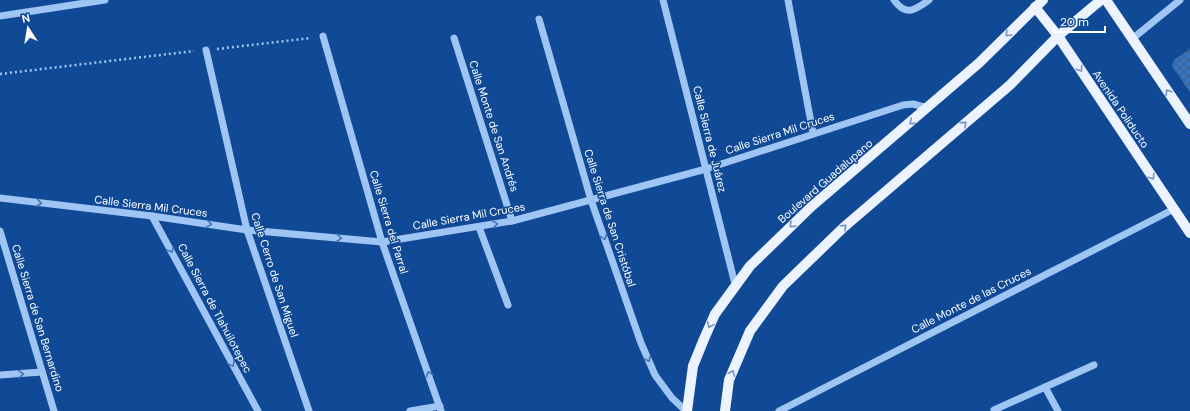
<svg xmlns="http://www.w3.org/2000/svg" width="1190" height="411" viewBox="0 0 1190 411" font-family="'DM Sans',sans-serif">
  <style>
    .building { fill: url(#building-cross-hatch) }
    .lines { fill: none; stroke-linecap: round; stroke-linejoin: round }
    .path { stroke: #9fc5f4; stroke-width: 2.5; stroke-dasharray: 2 3; stroke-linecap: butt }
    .minor { stroke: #9fc5f4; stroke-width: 7 }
    .major { stroke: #ecf3ff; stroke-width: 10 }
    .oneway { stroke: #7396c5 }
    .oneway2 { stroke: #4275b7 }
    .labels { text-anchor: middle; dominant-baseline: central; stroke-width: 3; stroke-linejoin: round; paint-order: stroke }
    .street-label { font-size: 11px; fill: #fff; stroke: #104a96 }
  </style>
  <defs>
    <pattern id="building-cross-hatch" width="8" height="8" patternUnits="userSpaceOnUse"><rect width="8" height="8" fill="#3874bf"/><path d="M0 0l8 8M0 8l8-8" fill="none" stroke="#426086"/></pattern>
  </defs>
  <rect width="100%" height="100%" fill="#104a96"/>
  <polygon class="building" points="1190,49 1190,92 1172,66 1174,60"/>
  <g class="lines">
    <g class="path">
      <polyline points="217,49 311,38"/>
      <polyline points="0,74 194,51"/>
    </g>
    <g class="minor">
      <polyline points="663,0 735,284"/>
      <polyline points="788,0 813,133"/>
      <path d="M894 0C906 17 915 10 929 0"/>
      <polyline points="0,16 105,0"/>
      <polyline points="539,19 591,200 641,343 655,375 672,398 686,411"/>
      <polyline points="323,36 382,242 441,411"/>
      <polyline points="454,38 512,221"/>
      <polyline points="1132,39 1180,0"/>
      <polyline points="206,50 247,230 309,411"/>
      <polyline points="0,198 152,216 247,230 382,242 512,221 706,169 903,105 913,104 928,108"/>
      <polyline points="152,216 258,411"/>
      <polyline points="479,227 508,305"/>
      <polyline points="0,231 54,411"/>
      <polyline points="0,375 42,372"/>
      <polyline points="1045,387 1058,411"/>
      <polyline points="994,410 1094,365"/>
      <polyline points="410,411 440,406"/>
      <polyline points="779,411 1174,209"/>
    </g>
    <g class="major">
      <polyline points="1106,0 1190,124"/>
      <polyline points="1035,7 1058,36 1190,233"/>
      <polyline points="687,411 693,366 704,339 715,314 750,266 812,206 979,63 1043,0"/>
      <polyline points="725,411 729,380 750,331 783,286 844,227 1010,85 1058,36 1101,0"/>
    </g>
  </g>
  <defs><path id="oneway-chevron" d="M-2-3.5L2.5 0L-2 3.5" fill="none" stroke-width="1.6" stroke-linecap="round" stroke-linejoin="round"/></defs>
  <g class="oneway">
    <use href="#oneway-chevron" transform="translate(1008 34) rotate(135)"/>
    <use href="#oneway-chevron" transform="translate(1080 69) rotate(56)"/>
    <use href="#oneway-chevron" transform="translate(1168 92) rotate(-124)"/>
    <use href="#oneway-chevron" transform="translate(912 122) rotate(140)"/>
    <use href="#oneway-chevron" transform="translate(964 124) rotate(-41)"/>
    <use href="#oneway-chevron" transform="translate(1152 177) rotate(56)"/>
    <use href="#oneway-chevron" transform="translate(792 225) rotate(136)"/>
    <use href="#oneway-chevron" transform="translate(844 227) rotate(-42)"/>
    <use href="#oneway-chevron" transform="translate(710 325) rotate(114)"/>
    <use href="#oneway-chevron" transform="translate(732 373) rotate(-67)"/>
  </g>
  <g class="oneway2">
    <use href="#oneway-chevron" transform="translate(39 203) rotate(7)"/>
    <use href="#oneway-chevron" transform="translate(209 224) rotate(8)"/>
    <use href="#oneway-chevron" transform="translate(495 224) rotate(-9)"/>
    <use href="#oneway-chevron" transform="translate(604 237) rotate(71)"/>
    <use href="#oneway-chevron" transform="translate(339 238) rotate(5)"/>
    <use href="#oneway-chevron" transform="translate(171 250) rotate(62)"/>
    <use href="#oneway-chevron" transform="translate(648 359) rotate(66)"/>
    <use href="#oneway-chevron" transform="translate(232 364) rotate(62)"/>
    <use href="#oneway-chevron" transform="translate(21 374) rotate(-4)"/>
    <use href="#oneway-chevron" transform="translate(429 374) rotate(-109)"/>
  </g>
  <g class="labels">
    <g class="street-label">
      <text transform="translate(1121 109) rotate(56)">Avenida Poliducto</text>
      <text transform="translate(494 126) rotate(72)">Calle Monte de San Andrés</text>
      <text transform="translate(780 133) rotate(-18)">Calle Sierra Mil Cruces</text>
      <text transform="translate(710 139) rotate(76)">Calle Sierra de Juárez</text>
      <text transform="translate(825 181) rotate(-41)">Boulevard Guadalupano</text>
      <text transform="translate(151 206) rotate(7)">Calle Sierra Mil Cruces</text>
      <text transform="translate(469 216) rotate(-10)">Calle Sierra Mil Cruces</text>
      <text transform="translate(610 218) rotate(72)">Calle Sierra de San Cristóbal</text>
      <text transform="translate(389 222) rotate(73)">Calle Sierra del Parral</text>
      <text transform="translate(275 275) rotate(72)">Calle Cerro de San Miguel</text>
      <text transform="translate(971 300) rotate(-27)">Calle Monte de las Cruces</text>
      <text transform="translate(215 308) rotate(62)">Calle Sierra de Tlahuilotepec</text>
      <text transform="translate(38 318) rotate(73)">Calle Sierra de San Bernardino</text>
    </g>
  </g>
  <g transform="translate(28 28) rotate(348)" stroke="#104a96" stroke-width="3" paint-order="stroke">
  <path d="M0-3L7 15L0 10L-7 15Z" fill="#ffffff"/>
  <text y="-6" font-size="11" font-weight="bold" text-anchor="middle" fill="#ffffff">N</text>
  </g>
  <path d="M1054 26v6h51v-6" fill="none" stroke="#ffffff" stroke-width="2"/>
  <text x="1060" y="26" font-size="12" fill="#ffffff" stroke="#104a96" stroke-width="3" paint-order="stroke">20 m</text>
</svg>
